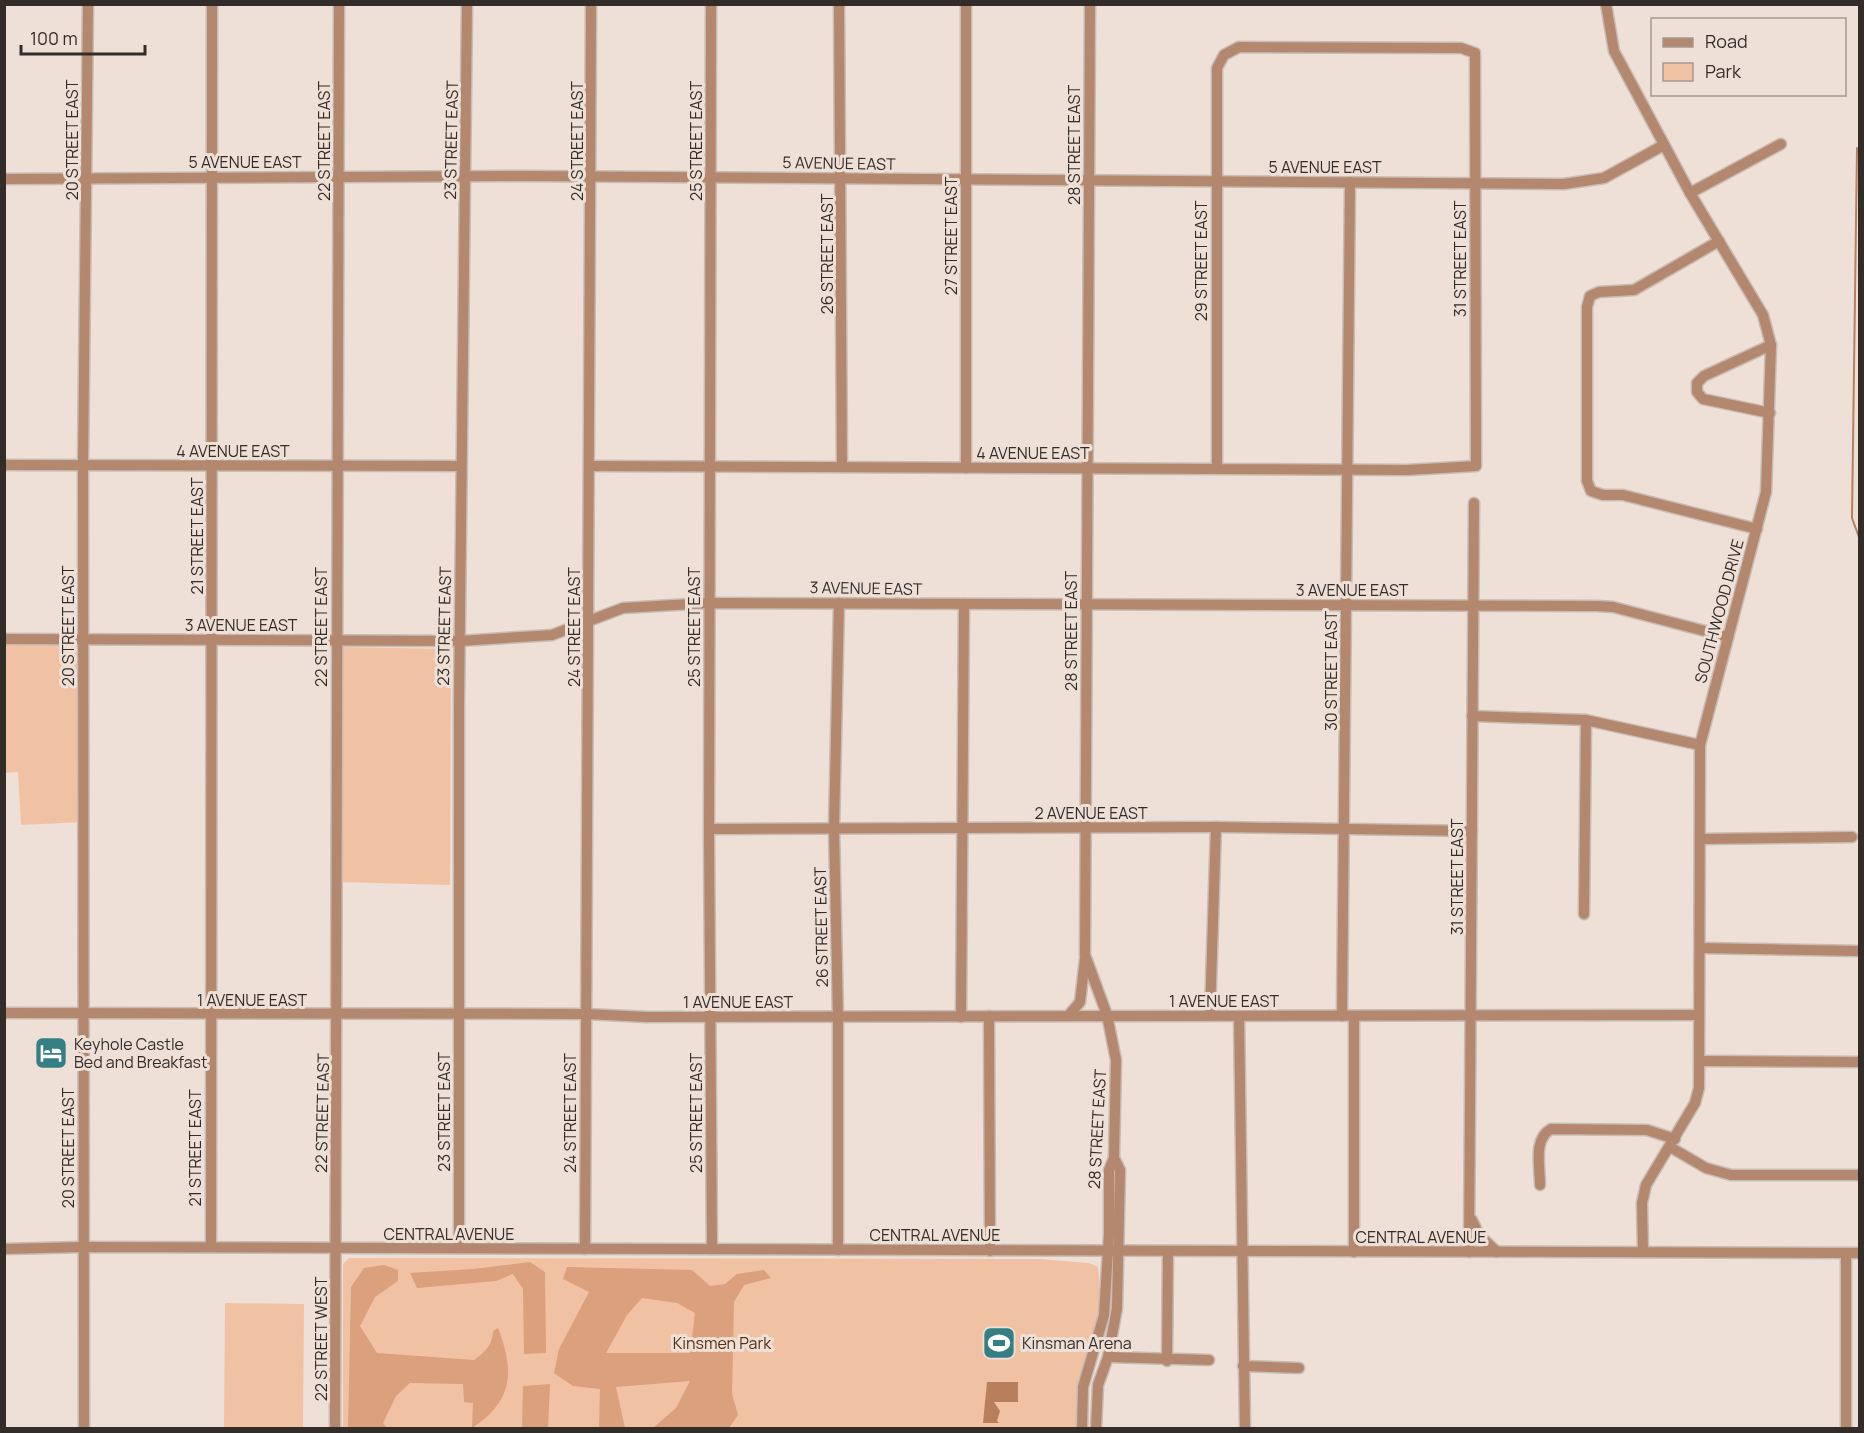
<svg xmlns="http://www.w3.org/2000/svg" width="1864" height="1433" viewBox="0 0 1864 1433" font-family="Manrope,sans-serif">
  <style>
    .green { fill: #f1c1a4 }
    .forest { fill: #dba07c; fill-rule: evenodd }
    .water { fill: #b87f5c }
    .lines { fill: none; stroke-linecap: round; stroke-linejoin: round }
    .stream { stroke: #b87f5c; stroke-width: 2 }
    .minor-casing { stroke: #c9bcb4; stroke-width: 13 }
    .minor { stroke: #b4886e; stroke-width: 10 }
    .labels { text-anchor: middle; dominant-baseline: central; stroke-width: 6; stroke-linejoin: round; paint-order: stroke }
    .street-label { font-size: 16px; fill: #332d2a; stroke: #efe0d7 }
    .poi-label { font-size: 16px; fill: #332d2a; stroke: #efe0d7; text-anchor: start }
    .park-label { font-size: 16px; fill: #562e14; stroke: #efe0d7 }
  </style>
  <rect width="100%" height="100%" fill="#efe0d7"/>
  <g class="green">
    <polygon points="5,640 83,640 84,822 21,825 18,772 5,773"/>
    <polygon points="338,647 451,649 450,885 338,882"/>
    <polygon points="349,1258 1039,1259 1089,1263 1098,1267 1101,1305 1077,1392 1076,1428 343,1428 343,1264"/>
    <polygon points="225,1303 304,1304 303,1428 224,1428"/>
  </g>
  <g class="forest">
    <polygon points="530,1262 545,1272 546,1353 524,1354 523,1289 513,1274 496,1281 417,1288 410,1273 473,1269"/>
    <path d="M384 1265 398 1270V1281L375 1297 360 1326 377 1353 474 1360C486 1351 492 1346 493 1331L498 1328C515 1372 513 1401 472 1428L473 1403 464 1402 463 1384 410 1383 396 1396 383 1423 387 1428H348L351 1287 364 1268Z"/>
    <path d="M567 1267 692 1270 710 1286 725 1284 737 1274 764 1270 771 1278 744 1285 734 1302 732 1394 738 1415 729 1428H653L676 1408 690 1381 616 1387 625 1428H599L600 1389 573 1386 554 1373 559 1349 589 1292 563 1279ZM642 1298 677 1303 695 1313 690 1353H606L627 1315Z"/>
    <polygon points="550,1384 548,1428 522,1428 523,1386"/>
  </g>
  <polygon class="water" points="987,1382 1018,1382 1018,1402 994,1402 1000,1411 997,1421 999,1423 983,1423"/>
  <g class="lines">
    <polyline class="stream" points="1857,148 1852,518 1860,540"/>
    <g class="minor-casing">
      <g id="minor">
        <polyline points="711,4 709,836 712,1249"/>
        <polyline points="839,4 842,467"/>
        <polyline points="966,4 966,468"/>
        <polyline points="1606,4 1614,51 1690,193 1763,315 1771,345 1766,492 1700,745 1699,1088 1695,1103 1646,1185 1642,1203 1643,1252"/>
        <polyline points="4,179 528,176 1564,184 1604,178 1664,145"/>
        <polyline points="1690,193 1781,144"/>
        <polyline points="1719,241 1634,290 1599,292 1590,296 1587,307 1587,481 1591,491 1603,495 1623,495 1757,529"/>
        <polyline points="1770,413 1703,399 1697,392 1697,383 1704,376 1771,345"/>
        <polyline points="4,465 461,466"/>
        <polyline points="590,466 1408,470 1476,466 1475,53 1461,48 1239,47 1224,55 1217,68 1217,469"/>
        <polyline points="4,639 459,641 552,635 623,608 709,603 1597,606 1613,607 1728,637"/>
        <polyline points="1472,716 1586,720 1700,745"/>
        <polyline points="710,829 1216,827 1472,831"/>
        <polyline points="1700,839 1852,837"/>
        <polyline points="1584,914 1586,720"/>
        <polyline points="1700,948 1860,951"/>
        <polyline points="4,1013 586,1014 647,1017 1699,1015"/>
        <polyline points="1069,1015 1080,1002 1085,959"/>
        <polyline points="1210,1015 1216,827"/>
        <polyline points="989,1016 990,1251"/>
        <polyline points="1239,1016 1245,1428"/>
        <polyline points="1342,1016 1350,182"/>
        <polyline points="1354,1016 1354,1252"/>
        <polyline points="961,1017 964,604"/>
        <polyline points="1700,1061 1860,1062"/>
        <polyline points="1670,1147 1706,1168 1731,1175 1859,1175"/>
        <path d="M1540 1185C1540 1166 1533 1139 1551 1129L1647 1130 1675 1139"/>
        <polyline points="1472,1220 1479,1235 1497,1252"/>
        <polyline points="211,1247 212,4"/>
        <polyline points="459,1248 459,703 467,4"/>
        <polyline points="4,1249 83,1247 1860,1253"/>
        <polyline points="585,1249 591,4"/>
        <polyline points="838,1250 838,1017 834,828 839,603"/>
        <polyline points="1469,1252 1474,503"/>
        <polyline points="1108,1357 1209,1360"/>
        <polyline points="1167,1361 1168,1251"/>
        <polyline points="1243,1366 1299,1368"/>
        <polyline points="84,1428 83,465 88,4"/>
        <polyline points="335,1428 339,4"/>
        <polyline points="1082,1428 1083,1387 1104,1315 1109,1234 1109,1170 1114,1158 1116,1060 1107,1015 1085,955 1090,4"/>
        <polyline points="1096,1428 1098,1385 1108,1357 1117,1308 1120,1170 1114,1158"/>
        <polyline points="1846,1428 1846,1253"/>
      </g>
    </g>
    <use href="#minor" class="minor"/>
  </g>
  <defs>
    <g id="hotel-square" transform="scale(1.725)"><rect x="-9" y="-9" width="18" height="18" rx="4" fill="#357e84" stroke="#efe0d7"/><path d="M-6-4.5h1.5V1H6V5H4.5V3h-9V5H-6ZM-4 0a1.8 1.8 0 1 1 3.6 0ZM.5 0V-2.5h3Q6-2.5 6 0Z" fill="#fff"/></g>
    <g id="stadium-square" transform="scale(1.725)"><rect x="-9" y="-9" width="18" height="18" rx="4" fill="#357e84" stroke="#efe0d7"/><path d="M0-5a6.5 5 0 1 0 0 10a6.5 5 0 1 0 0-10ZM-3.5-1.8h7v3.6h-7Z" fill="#fff"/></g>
  </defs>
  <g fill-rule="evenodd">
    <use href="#hotel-square" x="51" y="1053"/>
    <use href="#stadium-square" x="999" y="1343"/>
  </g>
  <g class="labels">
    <g class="street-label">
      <text transform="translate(72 140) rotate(-90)">20 STREET EAST</text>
      <text transform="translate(451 140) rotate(-89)">23 STREET EAST</text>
      <text transform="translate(324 141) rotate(-90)">22 STREET EAST</text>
      <text transform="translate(577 141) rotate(-90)">24 STREET EAST</text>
      <text transform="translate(696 141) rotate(-90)">25 STREET EAST</text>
      <text transform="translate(1074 145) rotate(-90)">28 STREET EAST</text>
      <text x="245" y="162">5 AVENUE EAST</text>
      <text transform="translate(839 163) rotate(1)">5 AVENUE EAST</text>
      <text x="1325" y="167">5 AVENUE EAST</text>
      <text transform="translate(951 236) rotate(-90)">27 STREET EAST</text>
      <text transform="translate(827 254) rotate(-90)">26 STREET EAST</text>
      <text transform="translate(1460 259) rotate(-90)">31 STREET EAST</text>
      <text transform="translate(1201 261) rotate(-90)">29 STREET EAST</text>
      <text x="233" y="451">4 AVENUE EAST</text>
      <text x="1033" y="453">4 AVENUE EAST</text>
      <text transform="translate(197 536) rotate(-90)">21 STREET EAST</text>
      <text transform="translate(866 588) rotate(1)">3 AVENUE EAST</text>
      <text x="1352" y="590">3 AVENUE EAST</text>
      <text transform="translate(1719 611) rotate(-75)">SOUTHWOOD DRIVE</text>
      <text x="241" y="625">3 AVENUE EAST</text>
      <text transform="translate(68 626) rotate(-90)">20 STREET EAST</text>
      <text transform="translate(444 626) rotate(-89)">23 STREET EAST</text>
      <text transform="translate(321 627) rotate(-90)">22 STREET EAST</text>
      <text transform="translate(574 627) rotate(-90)">24 STREET EAST</text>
      <text transform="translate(694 627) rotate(-90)">25 STREET EAST</text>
      <text transform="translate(1071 631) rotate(-90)">28 STREET EAST</text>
      <text transform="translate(1331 671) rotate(-90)">30 STREET EAST</text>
      <text x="1091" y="813">2 AVENUE EAST</text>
      <text transform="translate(1457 877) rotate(-90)">31 STREET EAST</text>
      <text transform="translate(821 927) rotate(-91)">26 STREET EAST</text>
      <text x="252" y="1000">1 AVENUE EAST</text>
      <text x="1224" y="1001">1 AVENUE EAST</text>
      <text x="738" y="1002">1 AVENUE EAST</text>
      <text transform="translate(444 1112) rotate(-90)">23 STREET EAST</text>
      <text transform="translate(322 1113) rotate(-89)">22 STREET EAST</text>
      <text transform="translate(570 1113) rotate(-90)">24 STREET EAST</text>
      <text transform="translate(696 1113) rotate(-90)">25 STREET EAST</text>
      <text transform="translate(1097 1129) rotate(-87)">28 STREET EAST</text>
      <text transform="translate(68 1148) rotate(-90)">20 STREET EAST</text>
      <text transform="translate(195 1148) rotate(-90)">21 STREET EAST</text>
      <text x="449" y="1234">CENTRAL AVENUE</text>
      <text x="935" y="1235">CENTRAL AVENUE</text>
      <text x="1421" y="1237">CENTRAL AVENUE</text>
      <text transform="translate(321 1339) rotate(-90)">22 STREET WEST</text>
    </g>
    <g class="poi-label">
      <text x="74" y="1044">Keyhole Castle<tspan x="74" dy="18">Bed and Breakfast</tspan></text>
      <text x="1022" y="1343">Kinsman Arena</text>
    </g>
    <g class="park-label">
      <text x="722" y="1343">Kinsmen Park</text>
    </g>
  </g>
  <rect width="1864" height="1433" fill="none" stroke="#332d2a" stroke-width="12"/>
  <rect x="1651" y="18" width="195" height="78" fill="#efe0d7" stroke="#a49892" stroke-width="1.5"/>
  <rect x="1663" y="38" width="30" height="9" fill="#b4886e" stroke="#a49892" stroke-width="1.5"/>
  <text x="1705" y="48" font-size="18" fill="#332d2a">Road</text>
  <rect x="1663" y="63" width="30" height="18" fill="#f1c1a4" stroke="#a49892" stroke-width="1.5"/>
  <text x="1705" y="78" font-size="18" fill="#332d2a">Park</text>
  <path d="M21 45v9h124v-9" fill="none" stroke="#332d2a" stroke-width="3"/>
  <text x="30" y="45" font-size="18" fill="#332d2a" stroke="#efe0d7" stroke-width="4.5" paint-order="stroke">100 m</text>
</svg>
